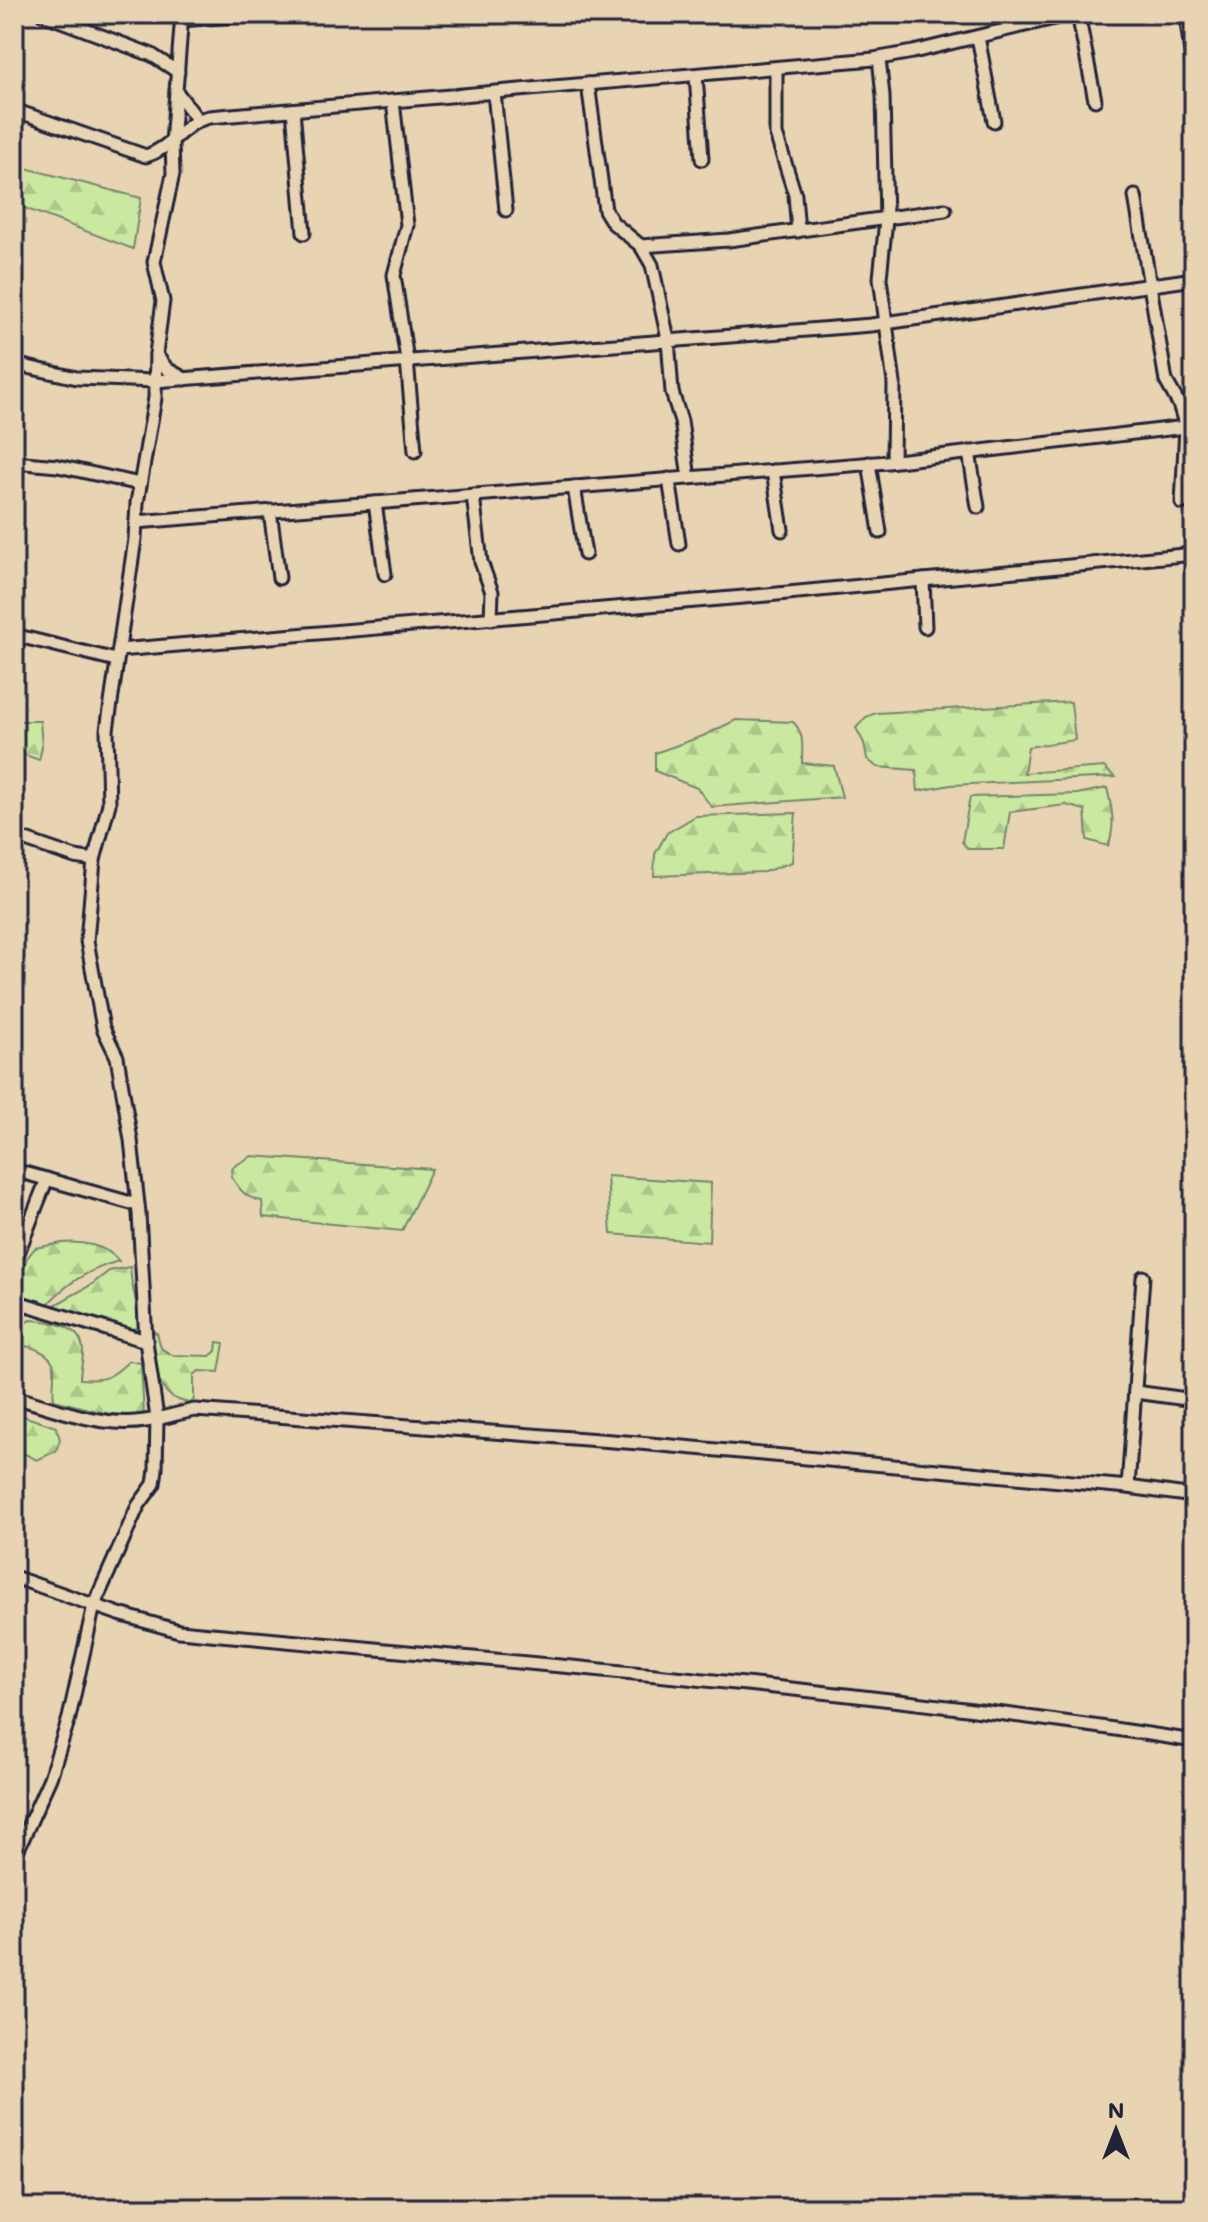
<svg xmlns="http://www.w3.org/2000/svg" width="1208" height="2222" viewBox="0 0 1208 2222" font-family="Mali,sans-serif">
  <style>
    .forest { fill: url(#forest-firs); stroke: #76856e; stroke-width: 2 }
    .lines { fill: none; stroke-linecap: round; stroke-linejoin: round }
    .minor-casing { stroke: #22223b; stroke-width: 17 }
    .minor { stroke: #e8d4b2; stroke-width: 11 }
  </style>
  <defs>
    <pattern id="forest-firs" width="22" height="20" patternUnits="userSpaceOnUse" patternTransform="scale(2)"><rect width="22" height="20" fill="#cae8a0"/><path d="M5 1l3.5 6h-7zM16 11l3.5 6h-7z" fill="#adc78b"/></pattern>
  </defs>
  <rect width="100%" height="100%" fill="#e8d4b2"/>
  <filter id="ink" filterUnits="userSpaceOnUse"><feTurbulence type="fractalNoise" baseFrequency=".0125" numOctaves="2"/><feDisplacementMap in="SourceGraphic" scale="16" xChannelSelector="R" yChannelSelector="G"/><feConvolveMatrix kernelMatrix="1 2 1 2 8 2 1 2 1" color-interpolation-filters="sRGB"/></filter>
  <g filter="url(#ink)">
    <g class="forest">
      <polygon points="14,165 141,198 133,249 14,204"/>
      <polygon points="1071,702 1075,740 1028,747 1024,773 1104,767 1115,777 951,785 918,791 916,770 877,767 867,759 864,743 856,728 866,717 876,713"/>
      <path d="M736 720 793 722C805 733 802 748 802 763L834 766 842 797 712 807 697 788 655 771V753L703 736Z"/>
      <polygon points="14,721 40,721 42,747 39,760 14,751"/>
      <path d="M1107 788C1112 808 1116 826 1108 846L1087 840 1085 810 1066 805 1010 812 1004 849H968L962 842 970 797 1077 794Z"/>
      <polygon points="796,813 792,862 764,872 654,876 655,854 667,833 696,816"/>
      <path d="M252 1156 432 1169 402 1231 263 1217 262 1201C246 1198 240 1191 231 1176L233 1167Z"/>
      <polygon points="607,1176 711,1183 709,1242 611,1234"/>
      <path d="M62 1243C81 1241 106 1245 119 1261 90 1269 67 1282 47 1305L15 1293 27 1258 35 1248Z"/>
      <path d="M130 1267C131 1289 139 1307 141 1329L123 1328 53 1306 91 1285 109 1271Z"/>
      <path d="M31 1320C51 1321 83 1326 83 1352 83 1361 80 1370 80 1379 105 1381 111 1378 129 1361L141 1363 144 1416 108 1414 54 1400C52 1388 55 1376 54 1367 52 1352 30 1346 18 1345L14 1350V1327Z"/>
      <path d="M154 1332 157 1333 161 1348 172 1355 210 1356 216 1351 217 1342 224 1343 219 1372 199 1371 194 1375V1399L191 1403C154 1398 157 1370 151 1339Z"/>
      <polygon points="14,1413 56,1427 60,1439 56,1451 37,1460 19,1451 14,1453"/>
    </g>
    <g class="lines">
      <g class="minor-casing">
        <g id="minor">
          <polyline points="43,14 152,55 178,72"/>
          <polyline points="1078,14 1095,100"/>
          <polyline points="1186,14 1194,76"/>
          <polyline points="181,20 260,14"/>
          <polyline points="978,37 994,121"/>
          <polyline points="879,58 883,96 886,220 880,278 894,383 893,461"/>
          <polyline points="776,68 776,134 795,195 798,231"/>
          <polyline points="696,75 702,159"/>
          <polyline points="588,84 605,210 613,223 641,246 652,265 668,339 672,392 681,421 689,478"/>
          <polyline points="176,91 197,119"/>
          <polyline points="494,93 506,210"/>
          <polyline points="393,101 407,225 394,275 407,360 415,451"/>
          <path d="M14 110 146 156C172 148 184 122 209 117L874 59 913 52 1071 14"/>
          <polyline points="293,110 304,233"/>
          <polyline points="1135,196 1166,381 1179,404 1186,427 1182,503"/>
          <polyline points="641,246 729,240 945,210"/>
          <polyline points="156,355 167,369 185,379"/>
          <polyline points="14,364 77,378 155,381 871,325 1194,279"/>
          <polyline points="969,452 978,507"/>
          <polyline points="14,462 58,466 140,484"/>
          <polyline points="869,463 880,532"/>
          <polyline points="773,471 782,530"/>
          <polyline points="669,479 679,544"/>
          <polyline points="574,487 585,554"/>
          <polyline points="473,495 481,562 492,592 491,619"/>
          <polyline points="375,503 385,574"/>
          <polyline points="270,511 279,578"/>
          <polyline points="136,522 888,462 1194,426"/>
          <polyline points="923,580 925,627"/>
          <polyline points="14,635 116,660"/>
          <polyline points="119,650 767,595 1194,554"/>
          <polyline points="14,836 75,857 94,860"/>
          <polyline points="14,1170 138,1205"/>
          <polyline points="14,1263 47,1179"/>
          <polyline points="14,1301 146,1341"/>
          <polyline points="1135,1392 1194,1400"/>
          <path d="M14 1397C54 1408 102 1428 145 1421 161 1419 178 1413 195 1410L639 1443 1128 1487 1194 1496"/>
          <polyline points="1128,1487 1143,1277"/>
          <path d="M14 1577 119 1614 179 1631C518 1663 858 1688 1194 1741"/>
          <polyline points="14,1858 50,1778 69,1718 94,1605 138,1506 154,1484 156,1469 157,1418 146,1341 139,1214 131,1140 117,1057 103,1028 87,941 94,860 109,804 107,730 135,539 137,503 155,398 156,354 163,301 154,262 173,174 172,143 182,14"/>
        </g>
      </g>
      <use href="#minor" class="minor"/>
    </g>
  </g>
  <rect width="1208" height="2222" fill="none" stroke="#e8d4b2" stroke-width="48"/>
  <rect x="24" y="24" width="1160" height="2174" fill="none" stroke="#22223b" stroke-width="3" filter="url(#ink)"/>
  <g transform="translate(1116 2130)" stroke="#e8d4b2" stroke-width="6" paint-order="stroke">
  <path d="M0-6L14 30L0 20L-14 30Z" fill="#22223b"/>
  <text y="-12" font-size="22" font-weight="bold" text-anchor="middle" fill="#22223b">N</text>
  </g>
</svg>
